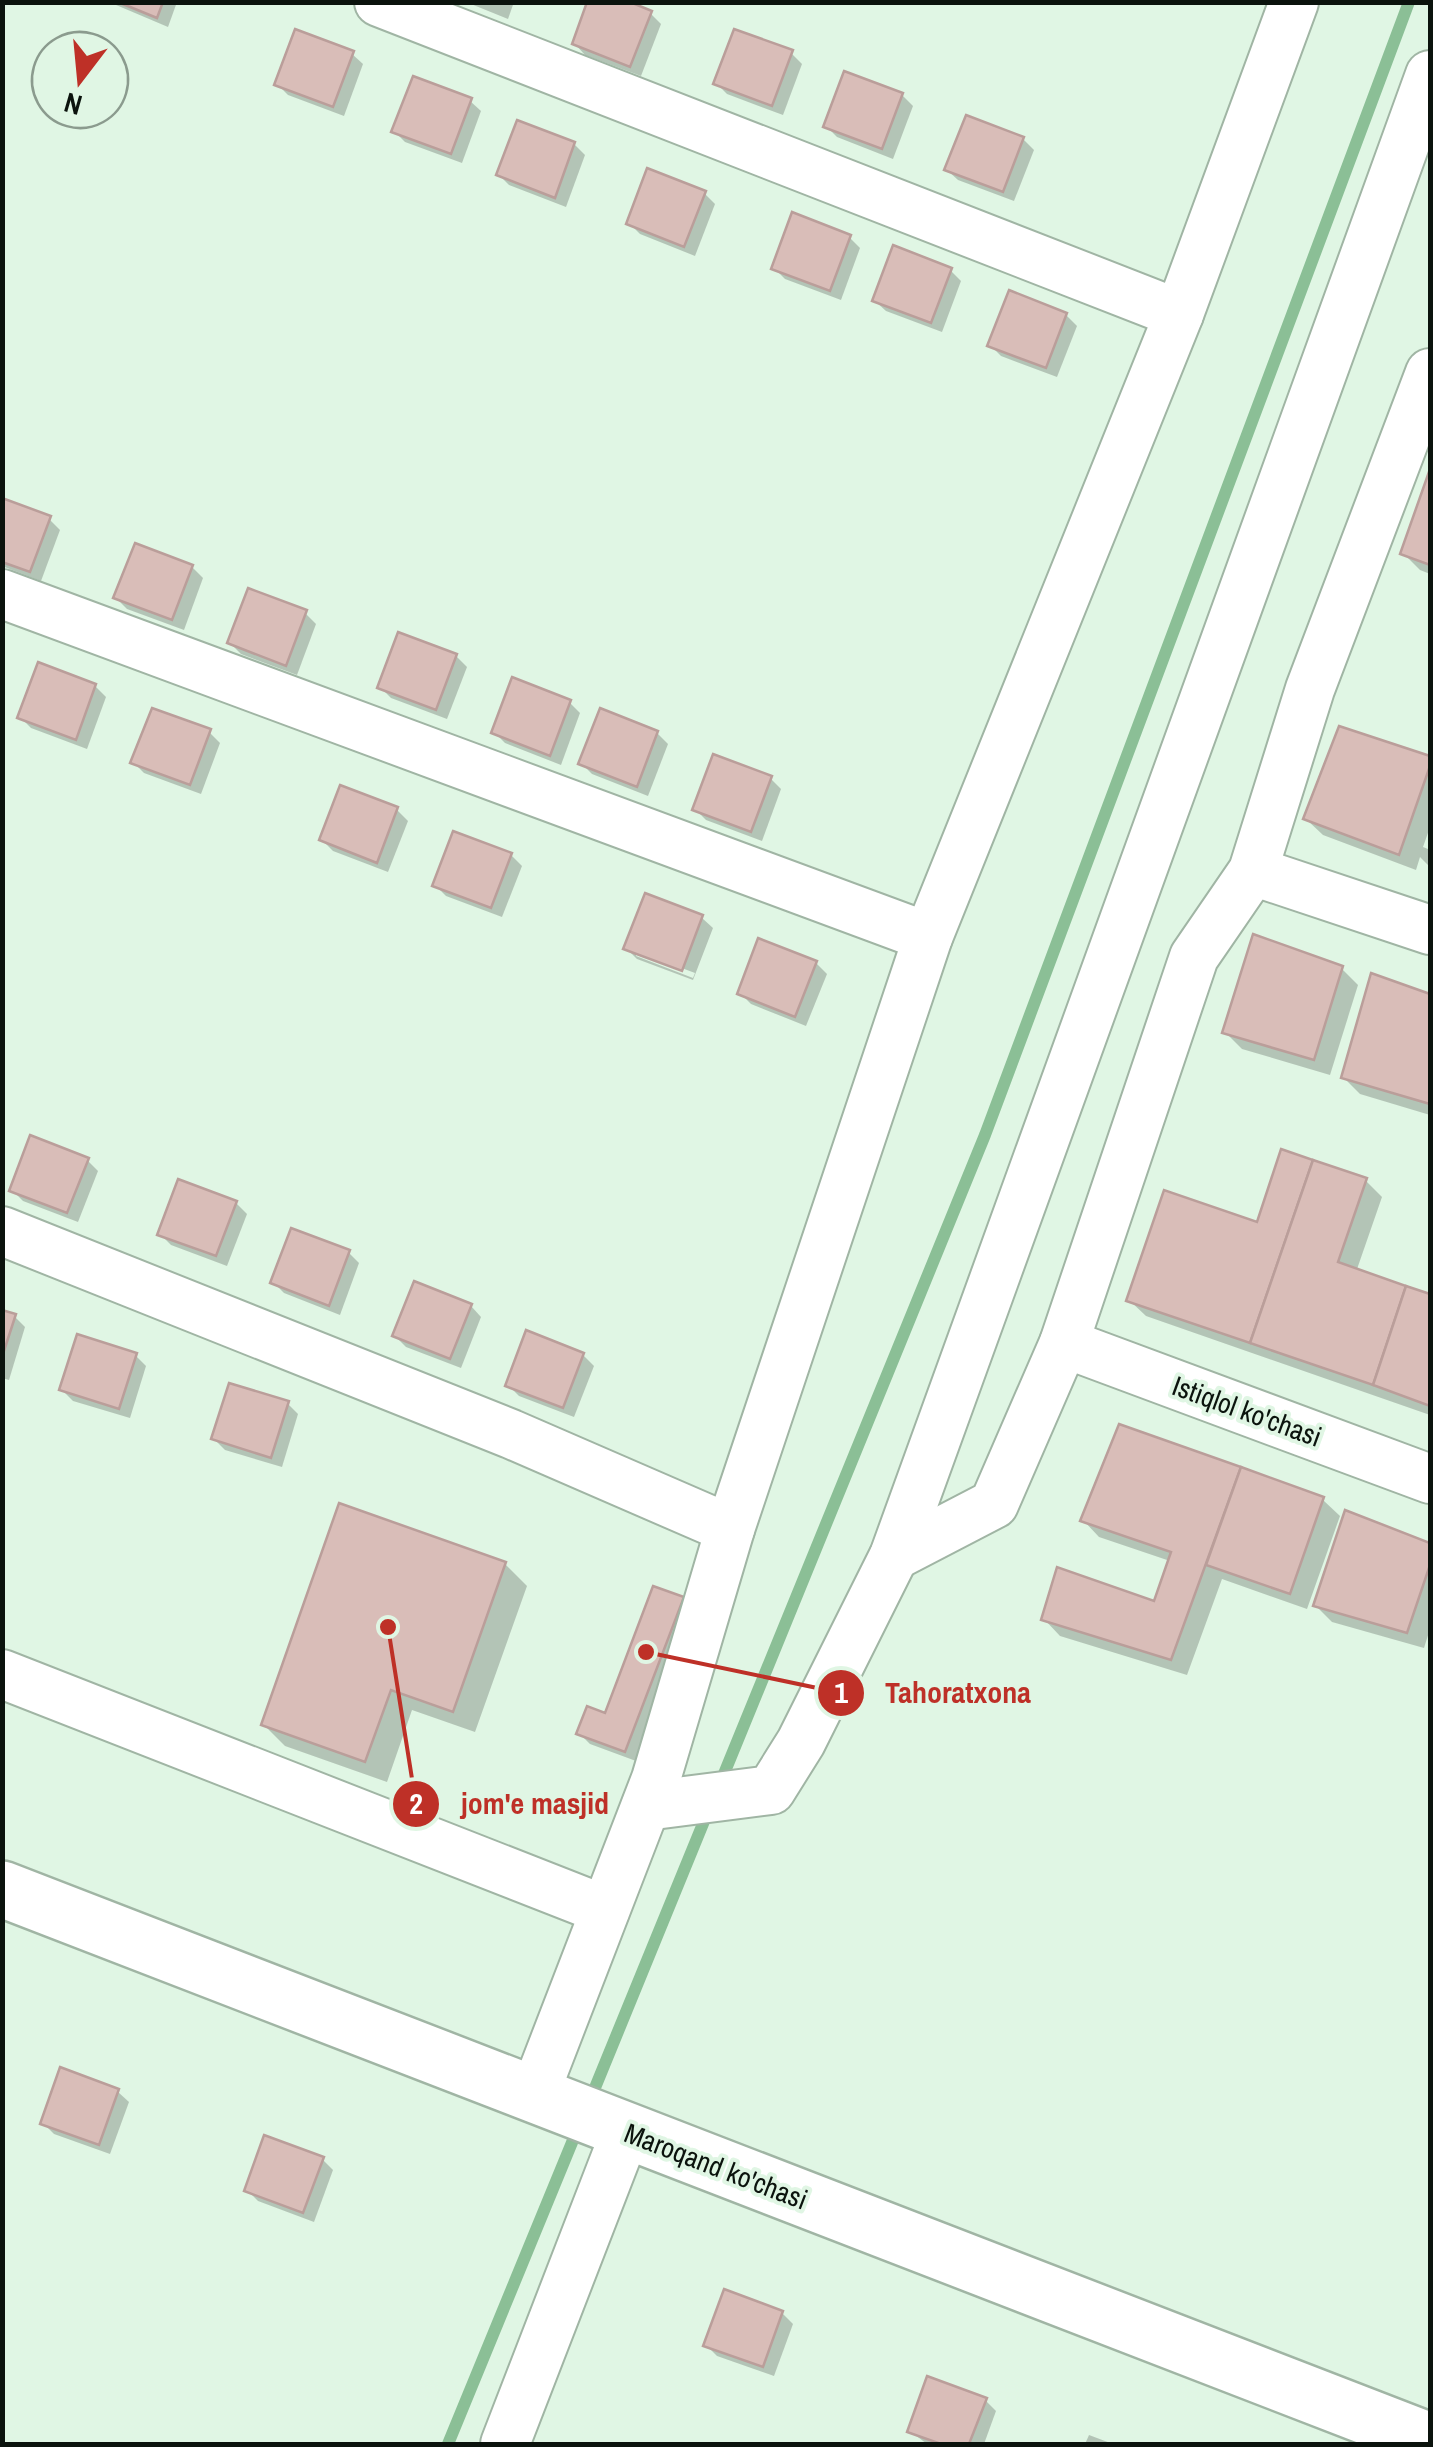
<svg xmlns="http://www.w3.org/2000/svg" width="1433" height="2447" viewBox="0 0 1433 2447" font-family="'Archivo Narrow',sans-serif">
  <style>
    .shadow { fill: #0003; fill-rule: evenodd }
    .lines { fill: none; stroke-linecap: round; stroke-linejoin: round }
    .stream { stroke: #8bbf96; stroke-width: 12 }
    .building { fill: #d9bdb8; stroke: #ba9e9a; stroke-width: 2.5 }
    .street-casing { stroke: #a0b5a4; stroke-width: 52 }
    .secondary-casing { stroke: #a0b5a4; stroke-width: 60 }
    .street { stroke: #fff; stroke-width: 48 }
    .secondary { stroke: #fff; stroke-width: 55 }
    .labels { text-anchor: middle; dominant-baseline: central; stroke-width: 8; stroke-linejoin: round; paint-order: stroke }
    .street-label { font-size: 28px; fill: #0b130d; stroke: #e0f6e4 }
    .leader { fill: none; stroke: #be3027; stroke-width: 4 }
    .callout-dot { fill: #be3027; stroke: #e0f6e4; stroke-width: 4 }
    .mark-label { font-size: 30px; text-anchor: middle; font-weight: bold; fill: #fff }
    .callout-label { font-size: 30px; text-anchor: middle; font-weight: bold; fill: #be3027; stroke: #e0f6e4; stroke-width: 8; stroke-linejoin: round; paint-order: stroke }
  </style>
  <rect width="100%" height="100%" fill="#e0f6e4"/>
  <g class="shadow">
    <polygon points="109,2 177,2 168,27"/>
    <polygon points="466,2 514,2 508,19"/>
    <polygon points="650,13 661,24 641,76 585,55 575,44"/>
    <polygon points="791,53 802,64 783,115 727,94 716,83"/>
    <polygon points="352,54 363,64 344,116 288,95 277,84"/>
    <polygon points="902,95 913,106 893,159 837,137 826,126"/>
    <polygon points="470,101 481,111 462,163 405,142 394,131"/>
    <polygon points="1023,139 1034,150 1014,201 958,180 947,170"/>
    <polygon points="574,144 585,155 566,207 509,185 498,174"/>
    <polygon points="704,193 715,204 695,256 640,234 629,223"/>
    <polygon points="849,237 860,248 841,300 785,279 774,268"/>
    <polygon points="950,270 961,281 942,332 886,311 875,301"/>
    <polygon points="1066,315 1077,326 1057,377 1001,356 990,345"/>
    <polygon points="1430,476 1430,574 1420,570 1403,553"/>
    <polygon points="2,501 49,519 60,530 41,581 2,566"/>
    <polygon points="192,567 203,578 184,630 127,609 116,598"/>
    <polygon points="305,613 316,624 297,675 241,654 230,643"/>
    <polygon points="456,656 467,667 447,719 391,698 380,687"/>
    <polygon points="95,686 106,697 87,749 31,728 20,717"/>
    <polygon points="569,702 580,713 561,765 505,743 494,732"/>
    <polygon points="1340,729 1430,759 1430,827 1423,847 1428,849 1430,842 1430,867 1420,857 1416,870 1323,835 1306,819"/>
    <polygon points="209,732 220,743 201,794 144,773 133,762"/>
    <polygon points="657,733 668,744 648,796 592,774 581,763"/>
    <polygon points="770,778 781,789 762,841 706,820 695,809"/>
    <polygon points="397,810 408,821 388,872 333,851 322,840"/>
    <polygon points="511,855 522,866 502,917 446,896 435,885"/>
    <path d="M702 918 713 928 693 980 637 959 626 948ZM636 951 695 973 693 978 636 956Z"/>
    <polygon points="816,963 827,974 806,1026 751,1004 740,993"/>
    <polygon points="1341,968 1358,985 1330,1075 1242,1049 1225,1032"/>
    <polygon points="1373,976 1430,996 1430,1115 1360,1094 1344,1078"/>
    <polygon points="87,1160 98,1171 78,1222 23,1201 12,1190"/>
    <polygon points="1365,1180 1382,1197 1356,1272 1430,1298 1430,1415 1146,1316 1129,1300 1258,1225"/>
    <polygon points="236,1203 247,1214 227,1266 171,1245 160,1234"/>
    <polygon points="348,1252 359,1263 340,1315 284,1293 273,1282"/>
    <polygon points="471,1306 481,1317 461,1368 406,1347 395,1336"/>
    <polygon points="2,1313 14,1316 25,1327 9,1380 2,1378"/>
    <polygon points="135,1355 146,1366 130,1418 73,1401 62,1390"/>
    <polygon points="583,1355 594,1366 574,1417 519,1396 508,1385"/>
    <polygon points="288,1404 298,1414 282,1467 225,1450 214,1439"/>
    <polygon points="1120,1427 1323,1500 1340,1516 1307,1609 1222,1579 1187,1675 1060,1636 1044,1619 1156,1604 1170,1561 1099,1537 1083,1520"/>
    <polygon points="1346,1513 1430,1546 1430,1629 1424,1648 1332,1622 1316,1606"/>
    <polygon points="505,1564 527,1586 475,1732 412,1710 387,1782 285,1746 263,1724"/>
    <polygon points="682,1600 693,1611 636,1761 590,1744 579,1733 607,1717"/>
    <polygon points="118,2092 129,2102 110,2154 54,2134 43,2123"/>
    <polygon points="322,2159 333,2170 314,2222 258,2201 247,2190"/>
    <polygon points="782,2313 793,2324 774,2376 717,2356 706,2345"/>
    <polygon points="985,2400 996,2411 984,2444 927,2444 910,2431"/>
    <polygon points="1089,2435 1113,2444 1085,2444"/>
  </g>
  <g class="lines">
    <g class="stream">
      <polyline points="719,1786 985,1135 1409,2"/>
      <polyline points="590,2100 709,1809"/>
      <polyline points="448,2444 580,2123"/>
    </g>
  </g>
  <g class="building">
    <polygon points="118,2 163,2 157,18"/>
    <polygon points="587,2 630,2 652,11 630,67 572,44"/>
    <polygon points="295,29 354,51 333,107 274,85"/>
    <polygon points="734,29 793,50 772,106 713,84"/>
    <polygon points="844,71 903,93 882,149 823,127"/>
    <polygon points="413,76 472,98 451,154 391,132"/>
    <polygon points="966,115 1024,137 1003,192 944,170"/>
    <polygon points="517,120 575,142 555,198 496,175"/>
    <polygon points="647,168 706,191 684,247 626,224"/>
    <polygon points="792,212 851,235 830,291 771,269"/>
    <polygon points="893,245 952,268 931,323 872,301"/>
    <polygon points="1009,290 1067,313 1046,368 987,346"/>
    <polygon points="1430,469 1430,565 1400,554"/>
    <polygon points="2,498 51,516 30,572 2,562"/>
    <polygon points="135,543 193,565 172,620 113,598"/>
    <polygon points="248,588 307,610 286,666 227,643"/>
    <polygon points="398,632 457,654 436,710 377,688"/>
    <polygon points="38,662 96,684 76,740 17,718"/>
    <polygon points="512,677 571,700 550,756 491,733"/>
    <polygon points="152,708 211,729 190,785 130,763"/>
    <polygon points="600,708 658,731 637,787 578,764"/>
    <polygon points="1339,726 1430,756 1430,766 1399,855 1303,819"/>
    <polygon points="713,754 772,776 751,832 692,810"/>
    <polygon points="340,785 398,807 377,863 319,840"/>
    <polygon points="453,831 512,853 491,908 432,886"/>
    <polygon points="645,893 703,915 682,971 623,949"/>
    <polygon points="1253,934 1343,966 1314,1060 1222,1033"/>
    <polygon points="758,938 817,961 795,1017 737,994"/>
    <polygon points="1371,973 1430,994 1430,1104 1341,1078"/>
    <polygon points="30,1135 89,1158 67,1213 9,1191"/>
    <polygon points="1281,1149 1313,1160 1250,1343 1126,1301 1164,1190 1257,1222"/>
    <polygon points="1313,1160 1367,1178 1338,1262 1406,1286 1373,1385 1250,1343"/>
    <polygon points="178,1179 237,1201 216,1256 157,1235"/>
    <polygon points="291,1228 350,1250 329,1306 270,1283"/>
    <polygon points="414,1281 472,1304 450,1359 392,1336"/>
    <polygon points="1406,1286 1430,1294 1430,1406 1373,1385"/>
    <polygon points="2,1310 16,1314 2,1357"/>
    <polygon points="526,1330 584,1353 563,1408 505,1386"/>
    <polygon points="77,1334 137,1353 119,1409 59,1390"/>
    <polygon points="229,1383 289,1401 271,1458 211,1439"/>
    <polygon points="1119,1424 1241,1467 1171,1660 1041,1620 1057,1567 1154,1601 1171,1552 1080,1521"/>
    <polygon points="1241,1467 1324,1497 1290,1594 1206,1565"/>
    <polygon points="339,1503 506,1562 453,1712 391,1690 365,1762 261,1725"/>
    <polygon points="1345,1510 1430,1543 1430,1565 1407,1633 1313,1606"/>
    <polygon points="653,1586 684,1597 625,1752 576,1734 587,1706 605,1713"/>
    <polygon points="60,2067 119,2089 99,2145 40,2124"/>
    <polygon points="264,2135 324,2157 303,2213 244,2191"/>
    <polygon points="724,2289 783,2311 763,2367 703,2346"/>
    <polygon points="927,2376 987,2398 969,2444 941,2444 907,2432"/>
  </g>
  <g class="lines">
    <g class="street-casing">
      <g id="street">
        <polyline points="379,2 1179,314"/>
        <polyline points="2,594 928,937"/>
        <polyline points="1253,871 1430,930"/>
        <polyline points="2,1231 511,1434 730,1529"/>
        <polyline points="1064,1343 1430,1479"/>
        <polyline points="894,1556 994,1504 1064,1343 1194,957 1253,871 1310,689 1430,373"/>
        <polyline points="2,1674 605,1910"/>
        <polyline points="646,1806 771,1790 801,1742 894,1556 1430,75"/>
        <polyline points="534,2095 656,1779 730,1529 928,937 1179,314 1294,2"/>
        <polyline points="505,2444 626,2131"/>
      </g>
    </g>
    <g class="secondary-casing">
      <polyline id="secondary" points="2,1889 1430,2441"/>
    </g>
    <use href="#street" class="street"/>
    <use href="#secondary" class="secondary"/>
  </g>
  <g class="labels">
    <g class="street-label">
      <text transform="translate(1247 1411) rotate(20)">Istiqlol ko'chasi</text>
      <text transform="translate(716 2166) rotate(21)">Maroqand ko'chasi</text>
    </g>
  </g>
  <path class="leader" d="M646 1652L841 1693M388 1627L416 1804"/>
  <g class="callout-dot">
    <circle cx="646" cy="1652" r="10"/>
    <circle cx="388" cy="1627" r="10"/>
    <circle cx="841" cy="1693" r="25"/>
    <circle cx="416" cy="1804" r="25"/>
  </g>
  <g class="mark-label">
    <text x="841" y="1703">1</text>
    <text x="416" y="1814">2</text>
  </g>
  <g class="callout-label">
    <text x="958" y="1703">Tahoratxona</text>
    <text x="535" y="1814">jom'e masjid</text>
  </g>
  <rect width="1433" height="2447" fill="none" stroke="#0b130d" stroke-width="10"/>
  <g transform="translate(80 80) rotate(196)"><circle r="48" fill="#e0f6e4" stroke="#8b9b8e" stroke-width="2.5"/>
  <path d="M0-8L18 38L0 25L-18 38Z" fill="#be3027"/>
  <text y="-15" font-size="28" font-weight="bold" text-anchor="middle" fill="#0b130d">N</text>
  </g>
</svg>
